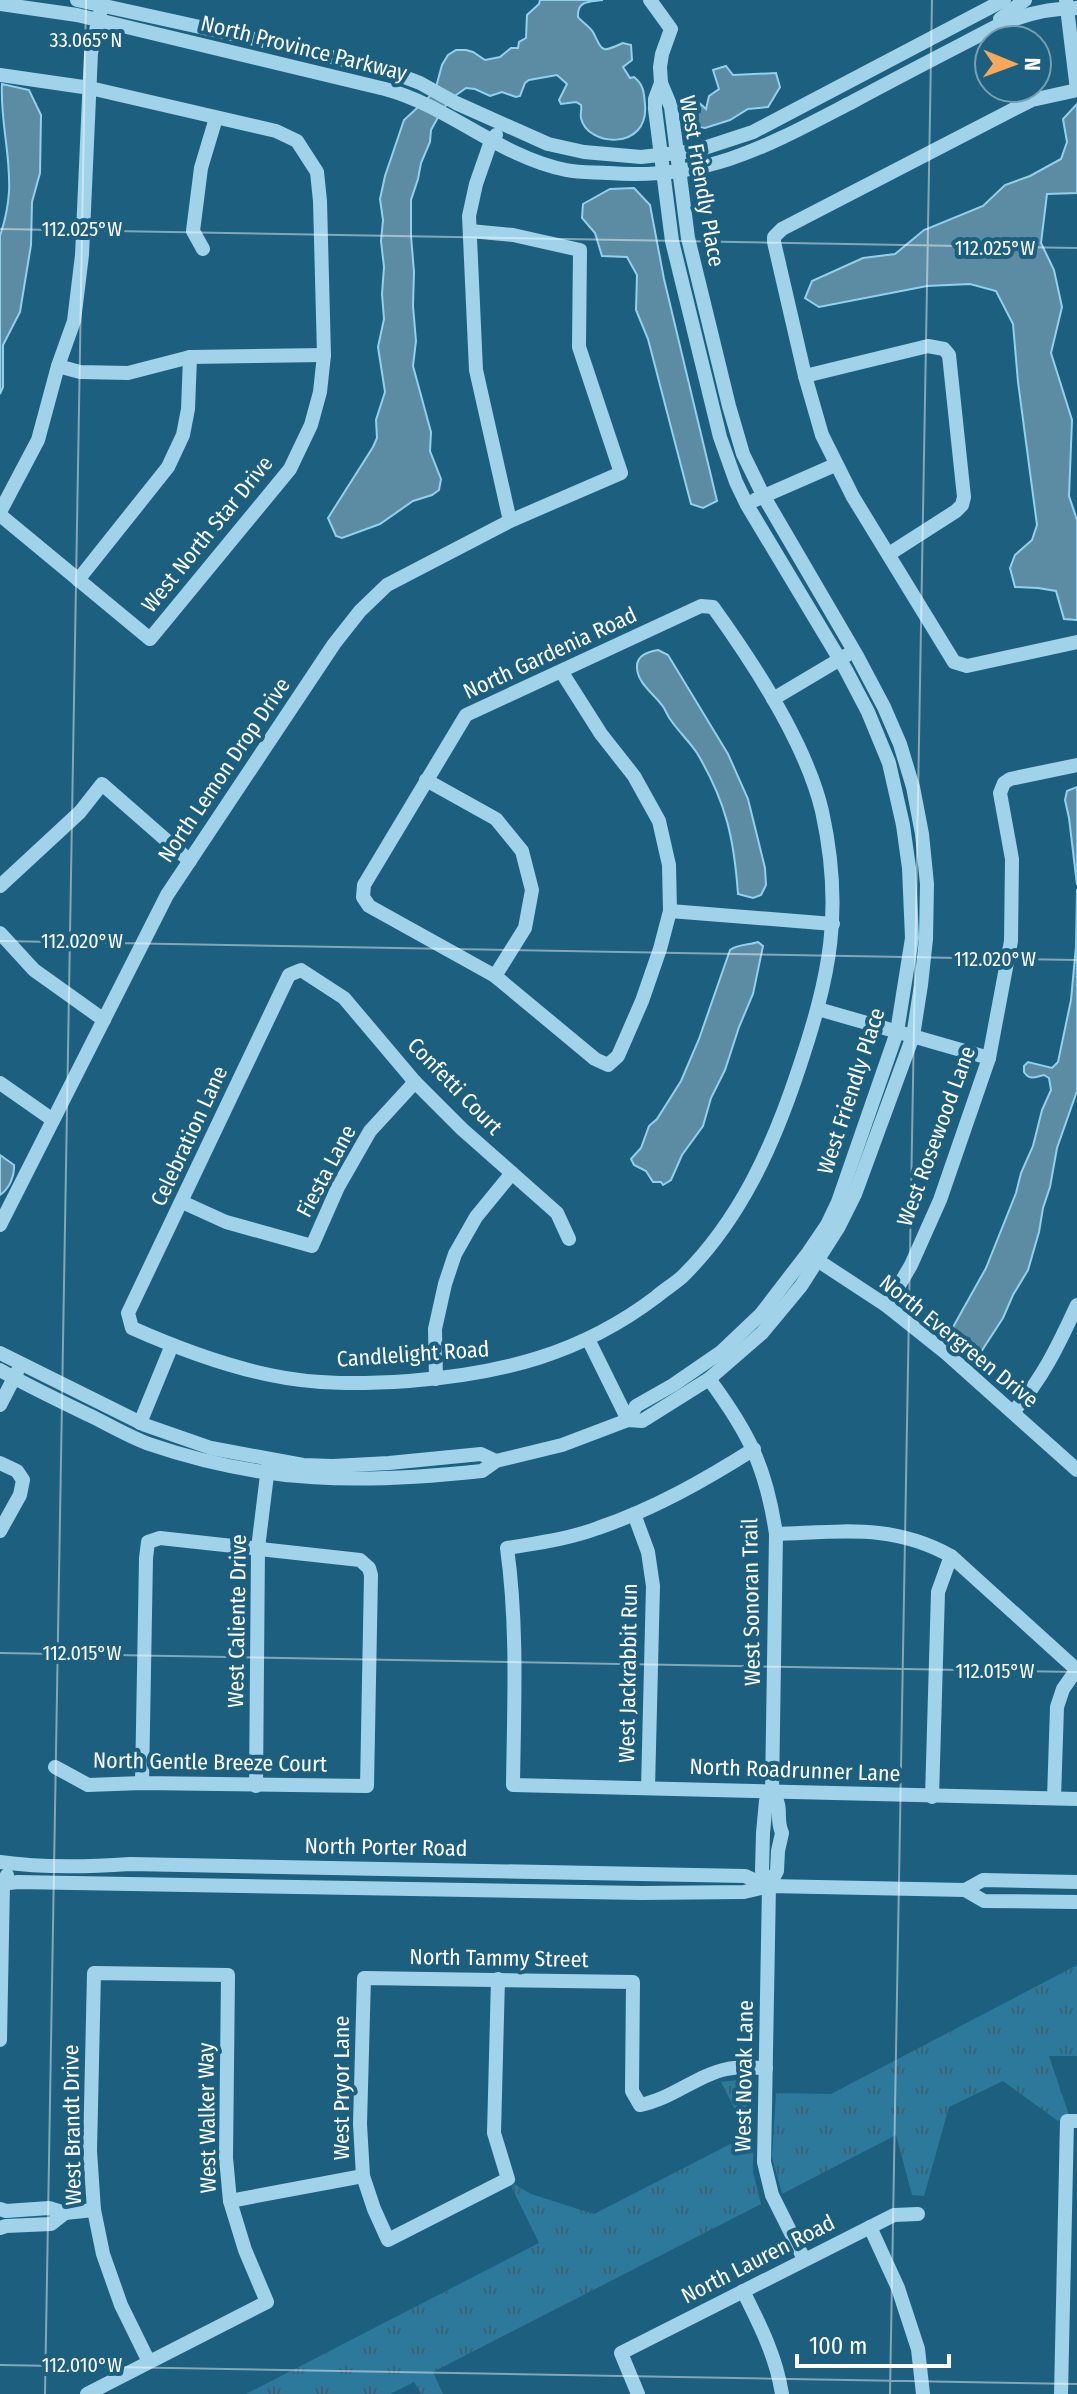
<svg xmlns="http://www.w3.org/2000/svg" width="1077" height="2394" viewBox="0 0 1077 2394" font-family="'Fira Sans Condensed',sans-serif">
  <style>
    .park { fill: url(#park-tufts) }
    .water { fill: #5b8ca4; stroke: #93d0eb; stroke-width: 2 }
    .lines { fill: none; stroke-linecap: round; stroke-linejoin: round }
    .minor { stroke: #a0d2e9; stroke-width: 14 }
    .ticks { fill: none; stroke: #fff; stroke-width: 2; stroke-opacity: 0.45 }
    .labels { text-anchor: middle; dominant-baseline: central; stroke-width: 8; stroke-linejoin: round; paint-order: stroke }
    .street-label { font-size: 22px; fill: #fff; stroke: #1c5f7f }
    .ticks-label { font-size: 20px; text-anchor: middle; fill: #fff; stroke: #1c5f7f; stroke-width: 8; stroke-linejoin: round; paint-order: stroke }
  </style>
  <defs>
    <pattern id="park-tufts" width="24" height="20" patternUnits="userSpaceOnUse" patternTransform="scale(2)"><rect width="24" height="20" fill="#2c799c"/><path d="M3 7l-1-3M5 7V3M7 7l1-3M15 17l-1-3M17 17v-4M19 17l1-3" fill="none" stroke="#3c6274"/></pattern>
  </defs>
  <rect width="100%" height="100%" fill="#1c5f7f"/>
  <g class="park">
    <polygon points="1077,1965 1077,2056 1049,2056 1069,2115 1058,2121 1003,2081 949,2107 924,2196 912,2195 896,2135 782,2194 772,2157 776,2093 831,2094"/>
    <polygon points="747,2079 754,2086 753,2172 761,2204 433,2372 443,2394 421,2394 414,2382 390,2394 246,2394 539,2243 512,2188 514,2184 531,2194 594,2214 748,2135 721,2082"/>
  </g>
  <g class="water">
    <path d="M540 0H603C590 2 577 0 578 17 582 22 589 26 593 32 603 52 601 53 623 43L631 45 632 60 623 67 630 78 634 77C644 85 644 93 645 105 649 151 587 147 581 118 580 114 582 110 581 105L576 102 561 104 559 100 567 84 557 75 529 80 525 83 520 96 516 97 502 92 490 96 475 89 466 88 452 98 442 110 431 130 430 142 421 163 418 179 411 200V236L414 272 413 306 416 341 413 366 431 432 430 451 441 479 439 490 432 495 413 501 380 524 342 538 336 536 328 518 373 447 377 438 376 420 385 392 378 347 384 319 382 294 384 267 381 241 383 220 380 199 385 176 404 120 429 97 436 87 442 65 448 55 456 50H466L473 52 485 60 500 57 511 48H518L519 42 526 38 527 15 539 4Z"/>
    <polygon points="726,66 733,75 776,73 780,87 768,107 748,109 730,120 705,128 685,125 683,99 696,100 706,109 709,96 719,89 713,70"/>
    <path d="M2 84 29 90 41 115 40 173 32 202 31 245 20 312 3 345V387L0 394V236C5 221 8 207 9 192 11 155 0 121 2 84Z"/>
    <polygon points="1077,104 1077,193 1047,194 1041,243 1054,270 1062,307 1051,353 1072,420 1069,496 1077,520 1077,620 1064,619 1056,591 1038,588 1015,587 1010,568 1015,555 1032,540 1037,525 1018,382 1013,324 996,291 970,284 927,286 819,307 805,298 812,281 863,258 895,254 924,230 983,206 1005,185 1030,176 1061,159 1067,142 1063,119"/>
    <polygon points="634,188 650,205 664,279 717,501 703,508 691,504 648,339 636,310 637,275 627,257 602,256 595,233 582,218 583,204 610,189"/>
    <path d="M658 650 668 655 728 754 748 799 765 868 766 885 761 895 753 898 738 894C734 838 726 802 697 753 689 741 678 731 670 719 669 718 665 710 664 708 656 695 638 685 637 668 636 655 648 652 658 650Z"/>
    <polygon points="1077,787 1077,885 1069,818 1065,800 1067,791"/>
    <path d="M1077 889V1091L1057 1148 1050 1187 1043 1208 1039 1232 1028 1270 1013 1295 1003 1318 979 1355H972L962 1347 961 1342H955L952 1329 986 1268 1016 1193 1021 1173 1033 1146 1042 1110 1051 1090 1049 1078 1044 1075C1035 1077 1030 1081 1024 1072V1066L1028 1062 1052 1068 1058 1062 1071 1000 1076 946Z"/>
    <path d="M758 942 763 946 753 994 739 1027 725 1070 711 1098 703 1126 682 1155 671 1180 663 1185 661 1182H653L646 1171 634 1165 631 1159 641 1148 649 1126 657 1119 681 1081 699 1039 730 950C738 944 749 945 758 942Z"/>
    <path d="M0 1155 14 1165C15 1176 9 1189 0 1195Z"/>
  </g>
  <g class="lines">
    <g class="minor">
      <polyline points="77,0 309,51 399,75 420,83 456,103 548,144 584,152 641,157 695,151 753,132 1004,0"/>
      <polyline points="1066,0 1077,90"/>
      <path d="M0 4 77 15 385 89C449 106 500 157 566 170 580 173 595 172 609 173 708 181 769 145 854 101 902 75 951 50 999 25 1025 14 1049 8 1077 8"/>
      <polyline points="1000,19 1025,0"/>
      <polyline points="0,75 90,88 276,131 297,141 317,172 320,201 324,355 320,392 311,425 290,469 150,639 0,515"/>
      <polyline points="1077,90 1032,100 1014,109 782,229 774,237 774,242 805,376 822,435 853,497 954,662 967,666 1077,642"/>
      <polyline points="496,135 491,141 476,184 469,216 476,370 510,521"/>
      <polyline points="203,249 193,231 201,168 216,118"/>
      <polyline points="58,366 80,372 128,373 190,357 324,355"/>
      <polyline points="805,376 928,346 944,349 949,355 964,497 962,505 956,511 889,554"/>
      <polyline points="755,500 835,465"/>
      <polyline points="0,512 38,440 58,366 74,321 82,255 91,53 100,13"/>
      <polyline points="78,580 168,467 183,435 188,409 190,357"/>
      <path d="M561 671 601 734 634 776 659 821 669 865 670 911 660 949 642 1001 618 1056 608 1065 595 1059 495 976 369 906 363 897 364 885 466 715 701 606 713 607C754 664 806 743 822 811 844 911 830 976 798 1071 773 1146 740 1220 682 1277 674 1284 664 1290 656 1297 581 1354 501 1374 409 1381 362 1384 316 1385 270 1375 222 1365 177 1348 132 1328L128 1313 289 975 301 970 344 998 415 1082 462 1129 557 1213 569 1239"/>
      <polyline points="773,699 847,655"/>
      <polyline points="426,780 496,819 522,851 532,890 525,928 495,976"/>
      <polyline points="0,886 80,812 102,784 190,861"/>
      <polyline points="670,911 833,924"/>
      <polyline points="0,933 34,970 104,1020"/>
      <polyline points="818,1009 989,1058"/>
      <polyline points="0,1083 53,1120"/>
      <polyline points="182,1202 226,1222 312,1246 338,1187 370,1131 415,1082"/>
      <polyline points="0,1225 167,895 334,644 360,611 387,585 510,521 621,473 579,347 580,250 513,235 470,231"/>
      <polyline points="811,1256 887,1306 946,1353 1077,1470"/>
      <polyline points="887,1306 911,1265 940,1200 989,1058 1011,941 1012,859 1000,793 1004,783 1010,779 1077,765"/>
      <polyline points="588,1339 628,1420"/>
      <polyline points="0,1353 145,1425 211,1448 303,1465 333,1466 389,1463 481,1454 496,1461"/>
      <path d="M0 1370C30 1387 62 1402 93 1417 111 1426 130 1437 149 1444 266 1484 361 1484 482 1471L496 1461 562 1445 628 1420 642 1421 709 1379 762 1333 801 1286 838 1228 855 1194 913 1036 921 985 926 939 927 884 922 834 913 787 900 744 884 707 857 656 763 495 743 454 729 406 688 238 671 107 661 83"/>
      <polyline points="436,1379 435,1329 445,1284 455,1254 476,1217 512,1173"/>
      <path d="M709 1379C749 1433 766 1467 776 1534L772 1792 766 1801 763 1833 762 1871 769 1886 764 2162 772 2195 804 2259"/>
      <polyline points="0,1405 17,1372"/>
      <path d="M1013 1412C1042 1380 1059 1344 1077 1305"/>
      <polyline points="628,1420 636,1406 673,1385 721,1352 761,1314 808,1253 827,1225 838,1202 897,1032 912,938 909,868 903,825 889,763 868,712 846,670 747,505 736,482 720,437 672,241 655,109 655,99 661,83 660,67 662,54 671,29 650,0"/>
      <polyline points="140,1423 172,1345"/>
      <path d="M754 1449C705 1480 654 1509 598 1528 569 1539 537 1543 507 1548 518 1627 514 1706 513 1785L1077 1799"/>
      <polyline points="0,1463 17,1471 23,1480 20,1495 0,1531"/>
      <polyline points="634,1514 648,1552 653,1586 648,1788"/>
      <path d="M776 1534C841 1532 892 1523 951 1556L1077 1670"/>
      <polyline points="55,1767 88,1785 142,1783 367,1786 371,1575 369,1568 360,1560 160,1538 148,1542 146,1558 142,1783"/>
      <polyline points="256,1786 258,1548 268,1467"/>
      <polyline points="932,1797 938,1592 951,1556"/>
      <polyline points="1054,1798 1057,1707 1063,1689 1077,1669"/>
      <path d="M0 1862C42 1868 87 1867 130 1864L745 1876 768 1886"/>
      <polyline points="0,1884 18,1882 642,1893 744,1892 769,1886 965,1890 983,1880 1077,1882"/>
      <path d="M769 1886 777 1871 778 1851 782 1833C775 1817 784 1808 772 1792"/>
      <polyline points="965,1890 984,1901 1077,1902"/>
      <path d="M498 1979 494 2133 508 2179 388 2240 374 2209 363 2176 360 2124 364 1978 633 1982 632 2091 640 2105C672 2099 697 2075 727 2069 739 2066 754 2068 766 2068"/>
      <polyline points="0,2040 3,1884 7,1875"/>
      <polyline points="230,2201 363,2176"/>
      <polyline points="0,2209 6,2211 49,2208 65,2213 94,2210"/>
      <polyline points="870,2227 898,2288 918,2349 923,2394"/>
      <polyline points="0,2228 6,2226 51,2224 65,2213"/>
      <path d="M743 2291C760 2325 776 2356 782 2394"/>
      <polyline points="87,2394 267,2302 245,2250 230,2201 226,2158 228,1975 94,1973 90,2151 94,2210 103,2254 121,2305 149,2362"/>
      <polyline points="638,2394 621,2353 894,2215 918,2214"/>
      <polyline points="1061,2394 1067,2121 1077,2121"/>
    </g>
  </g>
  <path class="ticks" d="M0 229 1077 248M0 941 1077 960M0 1653 1077 1672M0 2365 1077 2384M45 2394 86 0M890 2394 932 0"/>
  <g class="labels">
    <g class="street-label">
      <text transform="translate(304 48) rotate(14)">North Province Parkway</text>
      <text transform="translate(702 181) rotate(80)">West Friendly Place</text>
      <text transform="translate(207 534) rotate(-51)">West North Star Drive</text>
      <text transform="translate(550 653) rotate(-25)">North Gardenia Road</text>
      <text transform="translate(224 770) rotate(-56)">North Lemon Drop Drive</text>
      <text transform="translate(455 1086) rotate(46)">Confetti Court</text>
      <text transform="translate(851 1091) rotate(-72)">West Friendly Place</text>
      <text transform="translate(189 1136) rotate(-65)">Celebration Lane</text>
      <text transform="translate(936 1136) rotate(-70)">West Rosewood Lane</text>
      <text transform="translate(326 1171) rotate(-62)">Fiesta Lane</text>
      <text transform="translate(959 1341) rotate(39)">North Evergreen Drive</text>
      <text transform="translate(413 1354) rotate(-4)">Candlelight Road</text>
      <text transform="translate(751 1602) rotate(-91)">West Sonoran Trail</text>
      <text transform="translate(237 1621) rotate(-89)">West Caliente Drive</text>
      <text transform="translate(628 1673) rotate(-89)">West Jackrabbit Run</text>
      <text transform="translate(210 1762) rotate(1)">North Gentle Breeze Court</text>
      <text transform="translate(795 1770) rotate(2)">North Roadrunner Lane</text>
      <text transform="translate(386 1847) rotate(1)">North Porter Road</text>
      <text transform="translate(499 1958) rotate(1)">North Tammy Street</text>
      <text transform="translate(744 2076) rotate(-89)">West Novak Lane</text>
      <text transform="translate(341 2088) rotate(-90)">West Pryor Lane</text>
      <text transform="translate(207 2118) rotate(-91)">West Walker Way</text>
      <text transform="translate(72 2125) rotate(-91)">West Brandt Drive</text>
      <text transform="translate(758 2259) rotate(-27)">North Lauren Road</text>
    </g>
  </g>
  <g class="ticks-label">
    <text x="86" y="47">33.065°N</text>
    <text x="82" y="236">112.025°W</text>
    <text x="995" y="255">112.025°W</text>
    <text x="82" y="948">112.020°W</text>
    <text x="995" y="966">112.020°W</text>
    <text x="82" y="1660">112.015°W</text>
    <text x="995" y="1678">112.015°W</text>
    <text x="82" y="2372">112.010°W</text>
  </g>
  <g transform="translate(1013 64) rotate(91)"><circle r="38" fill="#1c5f7f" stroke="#779fb2" stroke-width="2"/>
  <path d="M0-6L14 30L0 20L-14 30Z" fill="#f9a75d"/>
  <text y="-12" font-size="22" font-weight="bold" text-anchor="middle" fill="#ffffff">N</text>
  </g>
  <path d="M797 2354v12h152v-12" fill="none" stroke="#ffffff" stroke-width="4"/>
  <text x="809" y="2354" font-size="24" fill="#ffffff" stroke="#1c5f7f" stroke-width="6" paint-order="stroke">100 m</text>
</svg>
